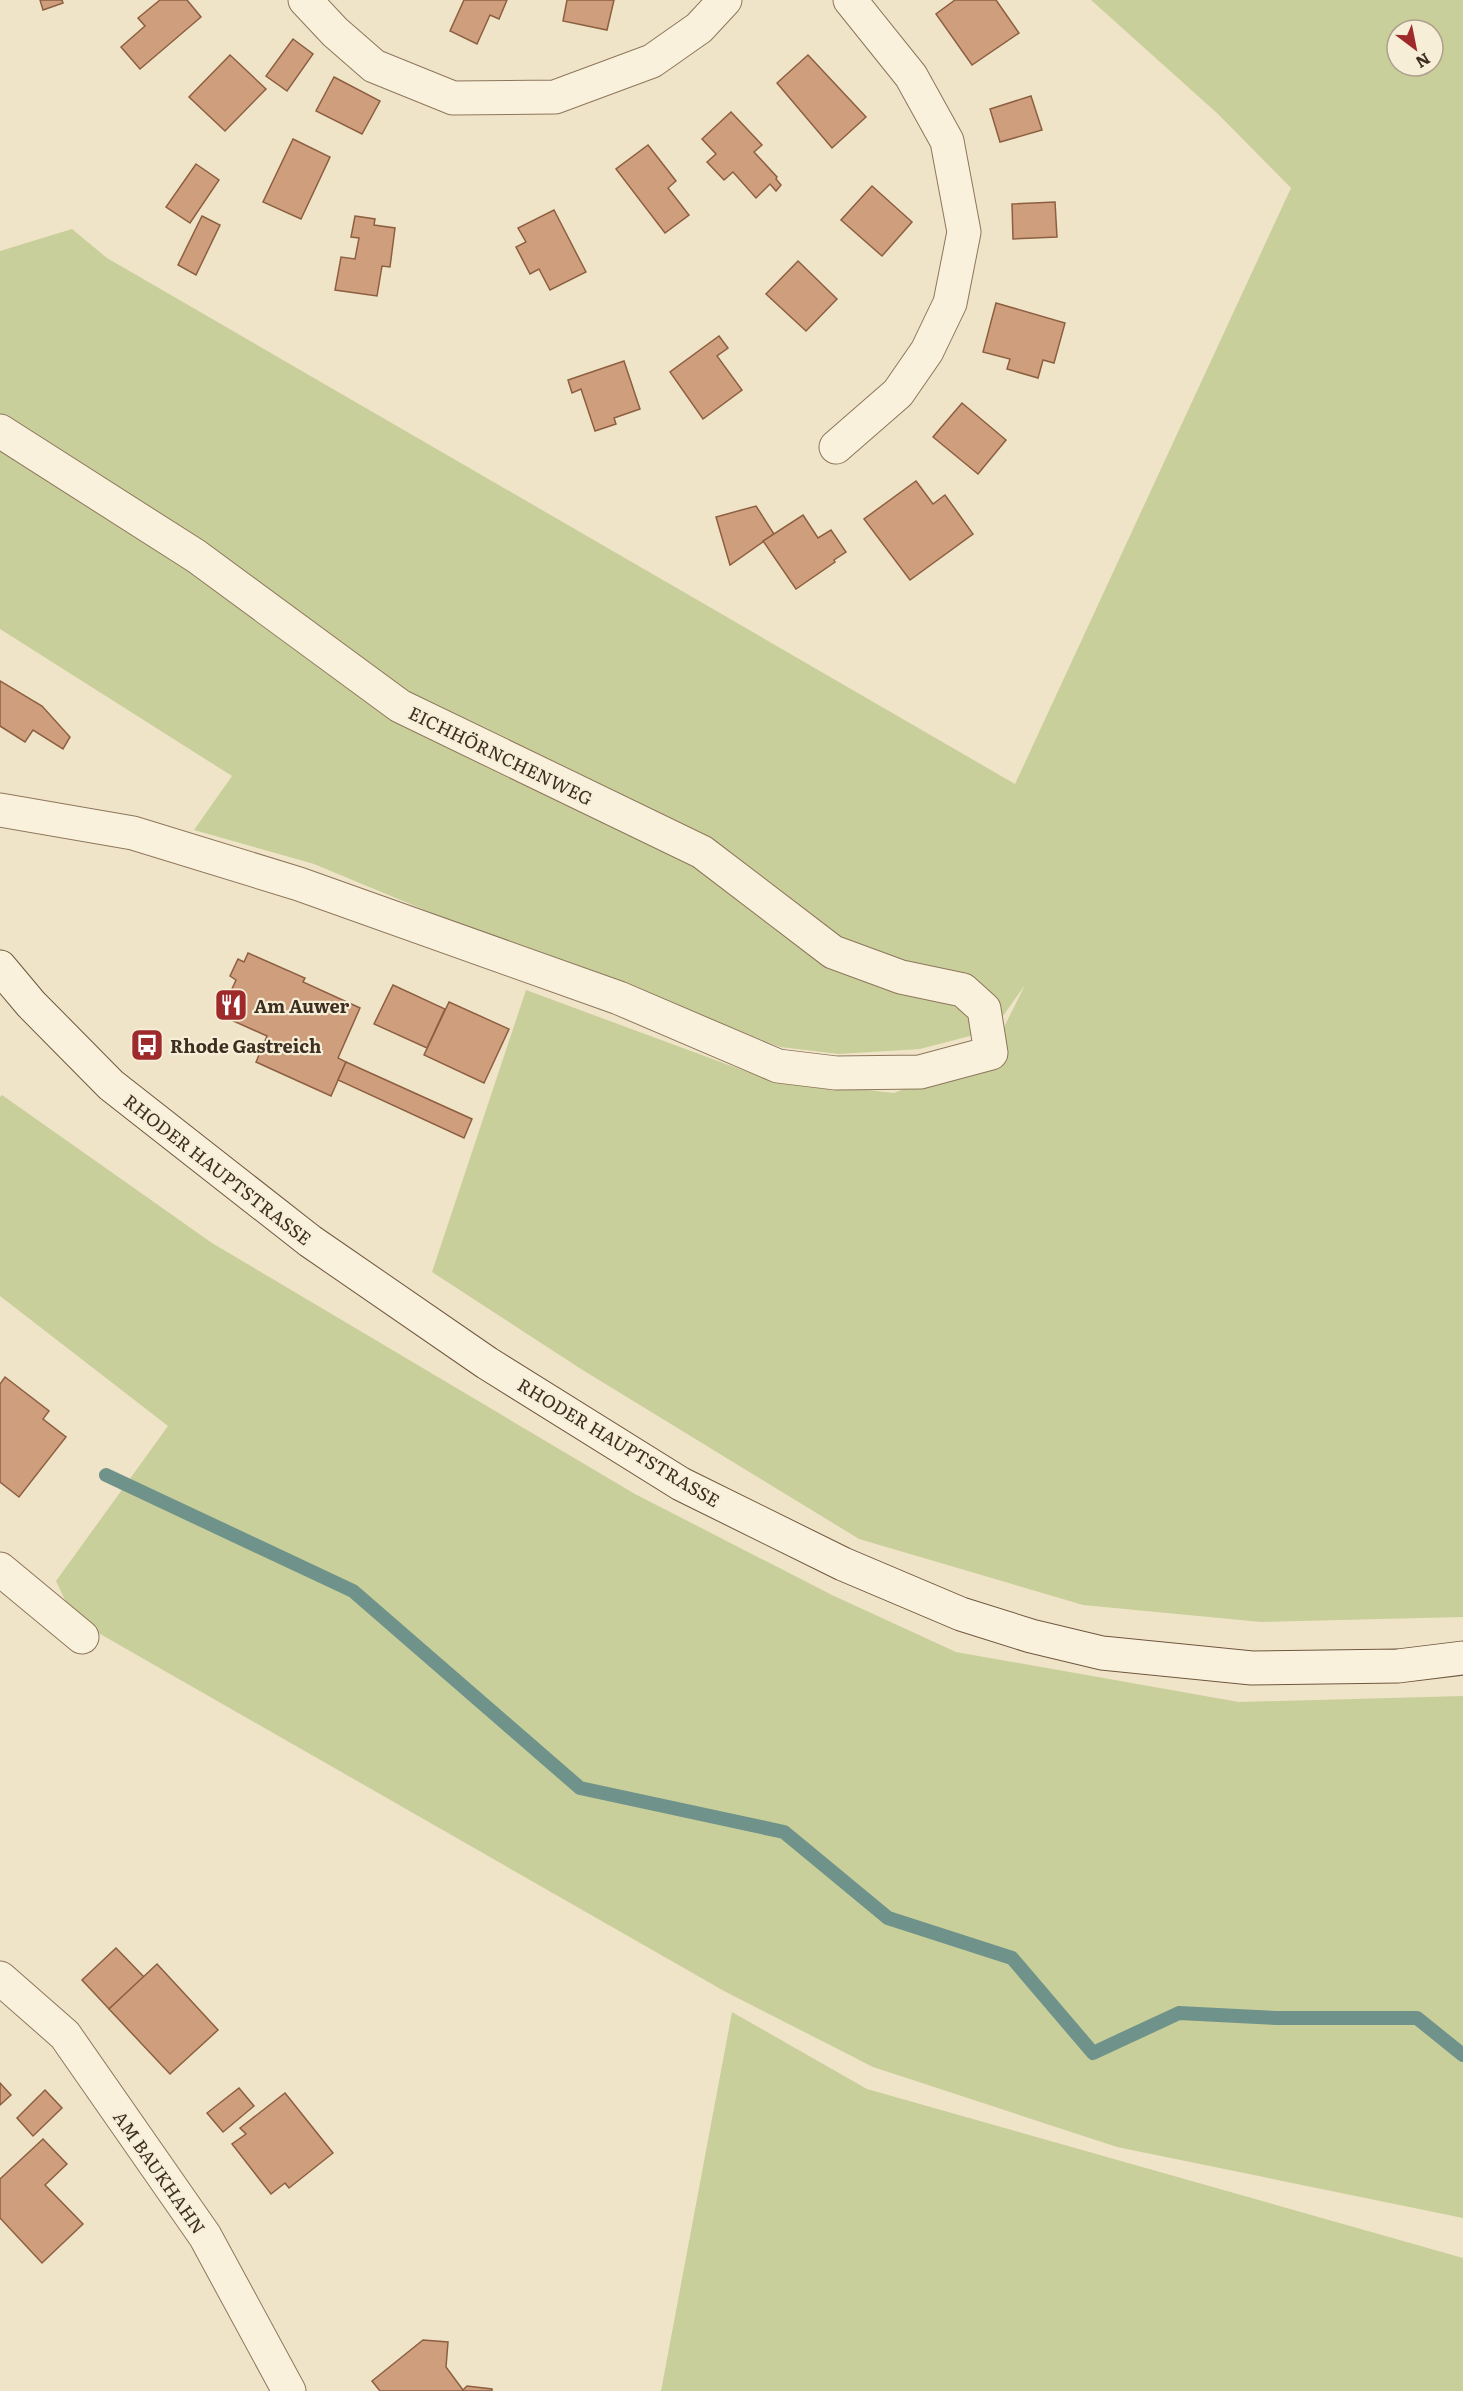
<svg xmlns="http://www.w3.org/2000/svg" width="1463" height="2391" viewBox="0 0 1463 2391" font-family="Literata,serif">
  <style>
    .green { fill: #c9cf9b; fill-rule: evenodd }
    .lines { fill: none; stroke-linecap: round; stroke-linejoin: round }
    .stream { stroke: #6f938a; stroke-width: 14 }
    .building { fill: #cf9f7d; stroke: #8d5f41; stroke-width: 1.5 }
    .minor-casing { stroke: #8d765c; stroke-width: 35 }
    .secondary-casing { stroke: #6f573f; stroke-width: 35 }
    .minor { stroke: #faf1dc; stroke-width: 33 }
    .secondary { stroke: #faf1dc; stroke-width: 33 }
    .labels { text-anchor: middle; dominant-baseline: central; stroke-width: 4.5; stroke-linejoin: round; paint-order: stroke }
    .street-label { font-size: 18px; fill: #3d2e20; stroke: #f7eed8 }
    .poi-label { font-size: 18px; font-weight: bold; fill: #3d2e20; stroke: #f7eed8; text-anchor: start }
  </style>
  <rect width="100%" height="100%" fill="#f0e4c8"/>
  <g class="green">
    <path d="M1091 0H1463V1617L1261 1622 1083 1605 859 1539 581 1369 432 1272 526 990 764 1078 894 1093 991 1053 1025 985 993 1030 920 1049 839 1054 780 1047 626 986 463 926 314 864 194 830 232 776 0 629V251L72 229 107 258 1015 784 1291 188 1218 114ZM1397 30H1433V66H1397Z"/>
    <polygon points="2,1095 212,1243 635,1494 832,1595 956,1652 1239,1702 1463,1696 1463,2218 1117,2147 873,2067 724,1991 74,1619 56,1581 168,1426 0,1296 0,1097"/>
    <polygon points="732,2012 867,2089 1463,2258 1463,2391 661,2391"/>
  </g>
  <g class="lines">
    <polyline class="stream" points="106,1475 353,1591 580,1788 784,1832 888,1918 1012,1958 1093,2053 1179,2013 1276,2018 1417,2018 1463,2055"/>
  </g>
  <g class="building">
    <polygon points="40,0 62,0 63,3 43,10"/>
    <polygon points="160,0 187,0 201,17 140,69 121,47 145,26 138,18"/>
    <polygon points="464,0 507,0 499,19 490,15 477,44 450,31"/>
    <polygon points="567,0 614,0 607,30 563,21"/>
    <polygon points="955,0 996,0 1019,33 972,65 936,14"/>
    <polygon points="293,39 313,54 287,91 266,76"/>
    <polygon points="230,55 266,89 225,131 189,97"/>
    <polygon points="808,55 866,117 832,148 777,83"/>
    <polygon points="334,77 380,101 362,134 316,111"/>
    <polygon points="1031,96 1042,130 1000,142 990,109"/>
    <polygon points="731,112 762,145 754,152 777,177 776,179 781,185 776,191 770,184 756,198 733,172 724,180 707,162 716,154 702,139"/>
    <polygon points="293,139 330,157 301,219 263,202"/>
    <polygon points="648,145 676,181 668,188 689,215 665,233 616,169"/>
    <polygon points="196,164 219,180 190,223 166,207"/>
    <polygon points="872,186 912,222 882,256 841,220"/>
    <polygon points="1055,202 1057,237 1013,239 1012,204"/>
    <polygon points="554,210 586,272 550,290 539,269 530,274 516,247 526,242 518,228"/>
    <polygon points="202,216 220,225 196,275 178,265"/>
    <polygon points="355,216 375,219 374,225 395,228 390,267 382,266 377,296 335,290 341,257 355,259 359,238 351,237"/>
    <polygon points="798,261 837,299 806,331 766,294"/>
    <polygon points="996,303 1065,323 1054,363 1043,360 1038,378 1007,369 1010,359 983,352"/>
    <polygon points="719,336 728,348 717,356 742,390 703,419 670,372"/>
    <polygon points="624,361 640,409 614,418 616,424 595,431 581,389 572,393 568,380"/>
    <polygon points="962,403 1006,440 978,474 933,437"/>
    <polygon points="916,481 933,504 945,495 973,534 910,580 864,519"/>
    <polygon points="756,506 774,534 730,565 716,517"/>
    <polygon points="803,515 818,538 831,530 846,552 834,560 835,562 796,589 763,541"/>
    <polygon points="0,681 42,706 70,737 63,749 33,730 25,742 0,726"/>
    <polygon points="248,953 305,978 303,982 360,1008 338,1058 346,1062 331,1096 256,1062 267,1036 220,1015 236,980 230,976 238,959 244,962"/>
    <polygon points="393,985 445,1009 427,1048 374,1024"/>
    <polygon points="449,1002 509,1029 484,1083 424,1055"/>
    <polygon points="346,1062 472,1119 464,1138 338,1080"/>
    <polygon points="5,1377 49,1411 43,1419 66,1437 19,1497 0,1482 0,1384"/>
    <polygon points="116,1948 144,1977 109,2009 82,1980"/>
    <polygon points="157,1964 218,2030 170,2074 109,2009"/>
    <polygon points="0,2083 11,2095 0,2105"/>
    <polygon points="239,2088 254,2106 223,2132 207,2113"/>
    <polygon points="45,2090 62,2108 33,2136 17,2118"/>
    <polygon points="285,2093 333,2153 289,2188 285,2183 271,2194 232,2144 246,2134 240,2128"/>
    <polygon points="43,2139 67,2164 45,2185 83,2224 42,2263 0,2218 0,2179"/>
    <polygon points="423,2340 448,2342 446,2367 463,2390 467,2386 492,2389 492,2391 380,2391 372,2381"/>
  </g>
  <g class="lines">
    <g class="minor-casing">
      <g id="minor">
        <polyline points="305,0 335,32 374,66 453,98 555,97 652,61 699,28 725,0"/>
        <polyline points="0,431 196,556 400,706 702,852 833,952 901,977 963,990 984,1009 991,1053 920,1072 836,1073 778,1066 619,998 299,884 133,833 0,810"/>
        <polyline points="836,447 898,393 927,351 950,303 964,232 947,141 911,76 850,0"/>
        <polyline points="0,1569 82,1637"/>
        <polyline points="0,1978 65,2035 205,2236 289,2391"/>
      </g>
    </g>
    <g class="secondary-casing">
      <polyline id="secondary" points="0,967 31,1004 111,1085 310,1241 487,1363 681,1484 843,1564 961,1614 1031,1636 1102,1653 1252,1668 1398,1666 1463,1658"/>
    </g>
    <use href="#minor" class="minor"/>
    <use href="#secondary" class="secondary"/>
  </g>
  <defs>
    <g id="restaurant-square" transform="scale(1.725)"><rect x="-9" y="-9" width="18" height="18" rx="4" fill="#9e2a2b" stroke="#f7eed8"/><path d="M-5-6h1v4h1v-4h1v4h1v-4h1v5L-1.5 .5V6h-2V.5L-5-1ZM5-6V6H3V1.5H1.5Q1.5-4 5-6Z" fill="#fff"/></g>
    <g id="bus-square" transform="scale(1.725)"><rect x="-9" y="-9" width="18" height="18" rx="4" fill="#9e2a2b" stroke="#f7eed8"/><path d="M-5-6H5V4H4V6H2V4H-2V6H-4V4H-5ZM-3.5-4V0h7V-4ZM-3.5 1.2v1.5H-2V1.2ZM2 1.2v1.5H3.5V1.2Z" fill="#fff"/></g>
  </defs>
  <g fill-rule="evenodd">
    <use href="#restaurant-square" x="231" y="1005"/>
    <use href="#bus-square" x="147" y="1045"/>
  </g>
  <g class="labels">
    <g class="street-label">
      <text transform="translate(501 755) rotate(26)">EICHHÖRNCHENWEG</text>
      <text transform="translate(218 1169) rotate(38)">RHODER HAUPTSTRASSE</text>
      <text transform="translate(619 1442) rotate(31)">RHODER HAUPTSTRASSE</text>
      <text transform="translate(160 2172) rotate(55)">AM BAUKHAHN</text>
    </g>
    <g class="poi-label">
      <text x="254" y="1005">Am Auwer</text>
      <text x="170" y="1045">Rhode Gastreich</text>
    </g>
  </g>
  <g transform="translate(1415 48) rotate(148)"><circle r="28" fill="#f7eed8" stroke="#ada18e" stroke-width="1.5"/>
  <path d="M0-4.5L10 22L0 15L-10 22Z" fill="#9e2a2b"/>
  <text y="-9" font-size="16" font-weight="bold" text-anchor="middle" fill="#3d2e20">N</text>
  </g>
</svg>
